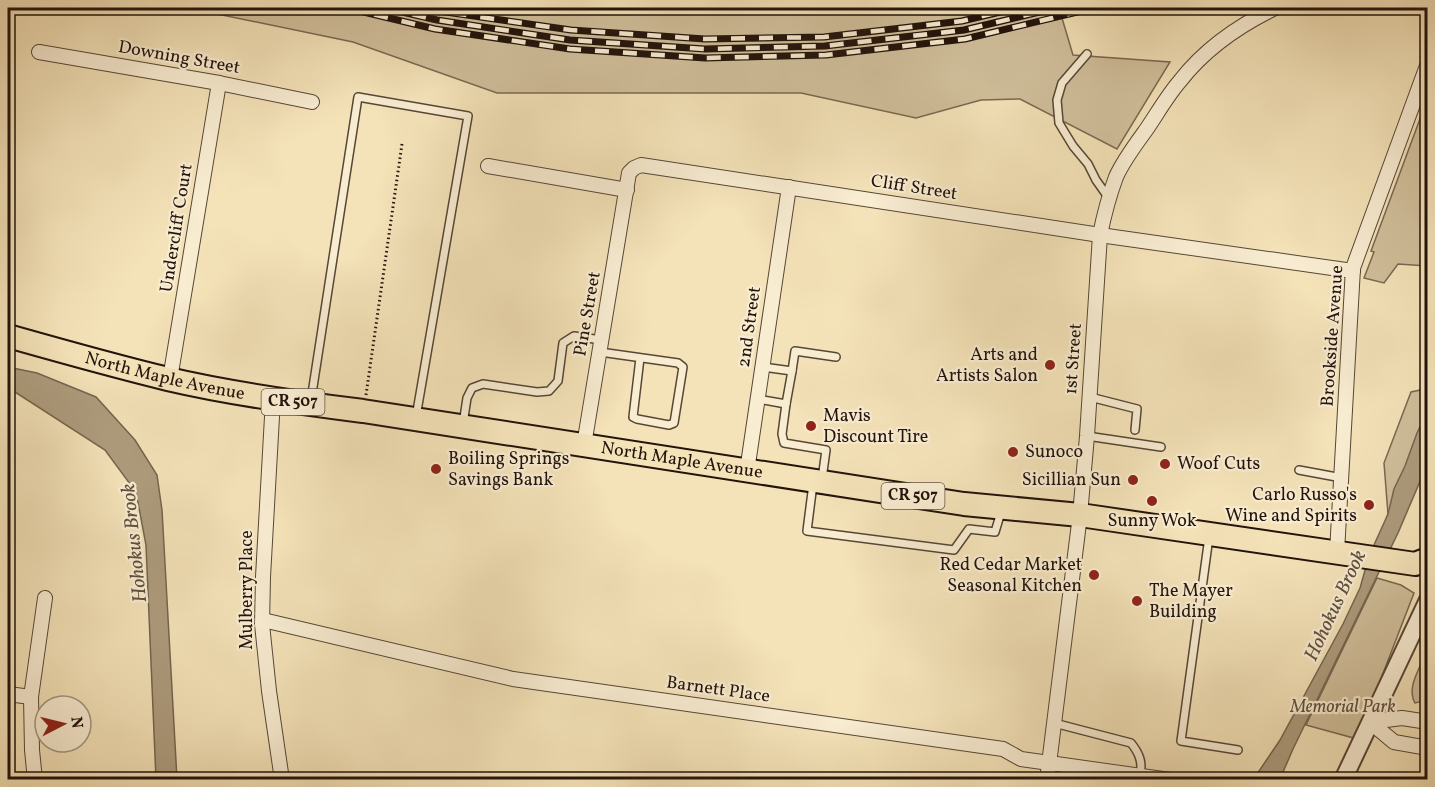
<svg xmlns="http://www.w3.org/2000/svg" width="1435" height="787" viewBox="0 0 1435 787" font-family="Vollkorn,serif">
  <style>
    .green { fill: #d0bf9b; stroke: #796953; stroke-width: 1.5 }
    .water { fill: #ad9c7d; stroke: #75654f; stroke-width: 1.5 }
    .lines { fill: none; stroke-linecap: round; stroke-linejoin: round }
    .service-casing { stroke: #564736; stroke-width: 10 }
    .minor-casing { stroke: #564736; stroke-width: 16 }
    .tertiary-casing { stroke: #564736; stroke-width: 20 }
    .primary-casing { stroke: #22130b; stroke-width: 26 }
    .path { stroke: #22130b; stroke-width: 3; stroke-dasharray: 1.5 3; stroke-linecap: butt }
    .service { stroke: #f8ecd1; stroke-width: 7 }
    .minor { stroke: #f8ecd1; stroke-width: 14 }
    .tertiary { stroke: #f8ecd1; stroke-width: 16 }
    .primary { stroke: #f4e2b8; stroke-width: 22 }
    .rail-casing { stroke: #22130b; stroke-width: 7 }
    .rail { stroke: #f8ecd1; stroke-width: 4.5; stroke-dasharray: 14; stroke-linecap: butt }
    .poi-dot { fill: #8f2418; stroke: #f8ecd1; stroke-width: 2 }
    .labels { text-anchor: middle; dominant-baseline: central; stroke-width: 4.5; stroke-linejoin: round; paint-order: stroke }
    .shield { fill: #f8ecd1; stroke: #625446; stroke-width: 1.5 }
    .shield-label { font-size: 16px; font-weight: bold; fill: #22130b }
    .street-label { font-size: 18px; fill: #22130b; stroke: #f8ecd1 }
    .poi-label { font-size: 18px; fill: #22130b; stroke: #f8ecd1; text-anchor: start }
    .park-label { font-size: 18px; font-style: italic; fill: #5f4f3d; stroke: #f8ecd1 }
    .water-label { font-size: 20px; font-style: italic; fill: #61513e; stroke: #f8ecd1 }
  </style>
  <rect width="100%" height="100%" fill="#f4e2b8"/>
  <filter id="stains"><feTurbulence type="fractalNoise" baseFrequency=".00333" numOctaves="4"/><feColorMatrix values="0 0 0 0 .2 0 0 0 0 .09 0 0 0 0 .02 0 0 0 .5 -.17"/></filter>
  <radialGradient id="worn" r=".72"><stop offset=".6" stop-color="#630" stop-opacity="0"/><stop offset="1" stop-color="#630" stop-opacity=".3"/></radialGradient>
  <g class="green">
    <polygon points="188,8 1059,8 1073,55 1170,62 1117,149 1020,99 981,100 916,118 801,93 497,93 353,42"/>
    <polygon points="1427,100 1427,266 1398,264 1384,283 1364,278 1374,252 1371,251"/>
    <polygon points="1427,367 1427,463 1386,520 1388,514 1384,463 1411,392 1420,390"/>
    <polygon points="1377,578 1401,585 1414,593 1365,720 1361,740 1306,725"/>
    <path d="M1426 653H1428L1427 700 1415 703C1406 688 1420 668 1426 653Z"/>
  </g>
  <g class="water">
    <polygon points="8,367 37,373 96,397 135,440 157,475 162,510 177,779 156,779 146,545 136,492 105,450 15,392 8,390"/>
    <polygon points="1427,412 1427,465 1398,533 1293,749 1280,779 1253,780 1280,740 1343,624 1360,588 1369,556 1388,514 1394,489 1405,466 1417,433"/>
  </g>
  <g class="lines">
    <g class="service-casing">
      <g id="service">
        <polyline points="1087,54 1062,83 1057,100 1059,123 1073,146 1088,164 1096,180 1108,197"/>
        <polyline points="600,352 678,363 683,367 674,423 669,425 637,419 633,417 640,358"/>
        <polyline points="792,371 795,351 836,357"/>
        <polyline points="1090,397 1137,409 1135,430"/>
        <polyline points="758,399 786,404 792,371 763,367"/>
        <polyline points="311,400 358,97 468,116 416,417"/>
        <polyline points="786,404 782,434 784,443 826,450 822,479"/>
        <polyline points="463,424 467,398 472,388 483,384 537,392 549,391 558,381 563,343 574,336 601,340"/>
        <polyline points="1087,436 1161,447"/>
        <polyline points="1299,470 1342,478"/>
        <polyline points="813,484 807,531 954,550 969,529 995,532 1001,512"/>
        <polyline points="1209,537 1181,741 1238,750"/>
        <polyline points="1415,632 1428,634"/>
        <path d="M1054 723 1131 743C1139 753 1143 762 1140 775"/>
      </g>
    </g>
    <g class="minor-casing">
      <g id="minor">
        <polyline points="39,52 219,83 312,102"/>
        <polyline points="488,166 627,190"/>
        <polyline points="170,379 219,83"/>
        <polyline points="273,399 263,577 262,624 269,691 282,780"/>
        <polyline points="584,445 629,173 634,168 641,165 1100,235 1353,271"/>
        <polyline points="747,471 789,187"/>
        <polyline points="1337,552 1353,268 1428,63"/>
        <polyline points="263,620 513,679 1003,749 1021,759 1170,780"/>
        <polyline points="8,694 31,697"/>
        <polyline points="1370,722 1394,742 1428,748"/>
        <polyline points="1370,722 1402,718 1428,722"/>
        <polyline points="35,780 32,750 31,697 45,598"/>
        <path d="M1047 780 1080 515 1087 436 1100 235C1104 215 1109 196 1116 177 1123 161 1135 145 1146 130 1157 114 1167 96 1180 81 1204 50 1240 25 1275 8"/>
      </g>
    </g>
    <g class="tertiary-casing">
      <polyline id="tertiary" points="1343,780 1428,600"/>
    </g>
    <g class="primary-casing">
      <g id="primary">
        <path id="s1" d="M8 336C61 351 114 366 168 379 232 394 298 403 363 411L964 504 1080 515 1415 564 1428 559"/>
      </g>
    </g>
    <polyline class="path" points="366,395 402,144"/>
    <use href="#service" class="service"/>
    <use href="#minor" class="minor"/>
    <use href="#tertiary" class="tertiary"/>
    <use href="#primary" class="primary"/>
    <g class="rail-casing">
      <g id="rail">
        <polyline points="347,8 435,29 570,49 705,58 826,55 965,39 1094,8"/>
        <polyline points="385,8 437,20 570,40 705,49 825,46 964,30 1056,8"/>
        <polyline points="425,8 439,11 571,30 705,39 824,37 962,21 1017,8"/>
      </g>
    </g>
    <use href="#rail" class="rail"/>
  </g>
  <g class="poi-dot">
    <circle cx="1050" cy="365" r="6"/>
    <circle cx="811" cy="426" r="6"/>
    <circle cx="1013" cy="452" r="6"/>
    <circle cx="1165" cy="464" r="6"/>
    <circle cx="436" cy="469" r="6"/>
    <circle cx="1133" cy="480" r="6"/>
    <circle cx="1152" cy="501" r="6"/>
    <circle cx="1369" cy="505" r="6"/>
    <circle cx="1094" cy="575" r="6"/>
    <circle cx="1137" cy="601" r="6"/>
  </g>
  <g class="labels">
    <g class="shield">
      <rect x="261.5" y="389" width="63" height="26" rx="4.5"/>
      <rect x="881.5" y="483" width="63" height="26" rx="4.5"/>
    </g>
    <g class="shield-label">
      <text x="293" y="402">CR 507</text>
      <text x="913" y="496">CR 507</text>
    </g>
    <g class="street-label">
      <text transform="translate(179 58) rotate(10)">Downing Street</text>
      <text transform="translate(914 188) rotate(9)">Cliff Street</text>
      <text transform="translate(177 228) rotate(-81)">Undercliff Court</text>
      <text transform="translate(588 314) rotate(-80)">Pine Street</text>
      <text transform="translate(750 327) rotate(-82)">2nd Street</text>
      <text transform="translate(1333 336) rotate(-86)">Brookside Avenue</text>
      <text transform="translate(1074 359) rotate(-86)">1st Street</text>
      <text stroke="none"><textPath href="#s1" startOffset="162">North Maple Avenue</textPath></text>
      <text stroke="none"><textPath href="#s1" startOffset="686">North Maple Avenue</textPath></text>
      <text transform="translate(247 590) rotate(-90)">Mulberry Place</text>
      <text transform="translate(718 690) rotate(8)">Barnett Place</text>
    </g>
    <g class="poi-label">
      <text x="1038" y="355" text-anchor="end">Arts and<tspan x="1038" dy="21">Artists Salon</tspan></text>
      <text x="823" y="416">Mavis<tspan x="823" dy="21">Discount Tire</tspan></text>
      <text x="1025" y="452">Sunoco</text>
      <text x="448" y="459">Boiling Springs<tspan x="448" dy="21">Savings Bank</tspan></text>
      <text x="1177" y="464">Woof Cuts</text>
      <text x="1121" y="480" text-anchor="end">Sicillian Sun</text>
      <text x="1357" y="495" text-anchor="end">Carlo Russo's<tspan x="1357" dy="21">Wine and Spirits</tspan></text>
      <text x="1152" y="521" text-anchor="middle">Sunny Wok</text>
      <text x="1082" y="565" text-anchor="end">Red Cedar Market<tspan x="1082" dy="21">Seasonal Kitchen</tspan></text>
      <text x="1149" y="591">The Mayer<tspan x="1149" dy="21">Building</tspan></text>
    </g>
    <g class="park-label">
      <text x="1343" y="707">Memorial Park</text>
    </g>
    <g class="water-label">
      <text transform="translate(135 543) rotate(-96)">Hohokus Brook</text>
      <text transform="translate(1336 606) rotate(-65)">Hohokus Brook</text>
    </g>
  </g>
  <rect width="1435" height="787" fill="none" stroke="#f4e2b8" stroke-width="30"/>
  <rect x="9" y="9" width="1417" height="769" fill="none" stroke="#22130b" stroke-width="3"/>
  <rect x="15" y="15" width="1405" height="757" fill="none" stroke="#22130b" stroke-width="1.5"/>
  <g transform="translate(63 724) rotate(83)"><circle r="28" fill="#f8ecd1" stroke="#a29582" stroke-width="1.5"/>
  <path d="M0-4.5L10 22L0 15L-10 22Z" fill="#8f2418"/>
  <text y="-9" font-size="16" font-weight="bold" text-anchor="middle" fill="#22130b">N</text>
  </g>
  <rect width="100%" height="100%" filter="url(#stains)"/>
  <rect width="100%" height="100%" fill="url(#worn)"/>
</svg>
